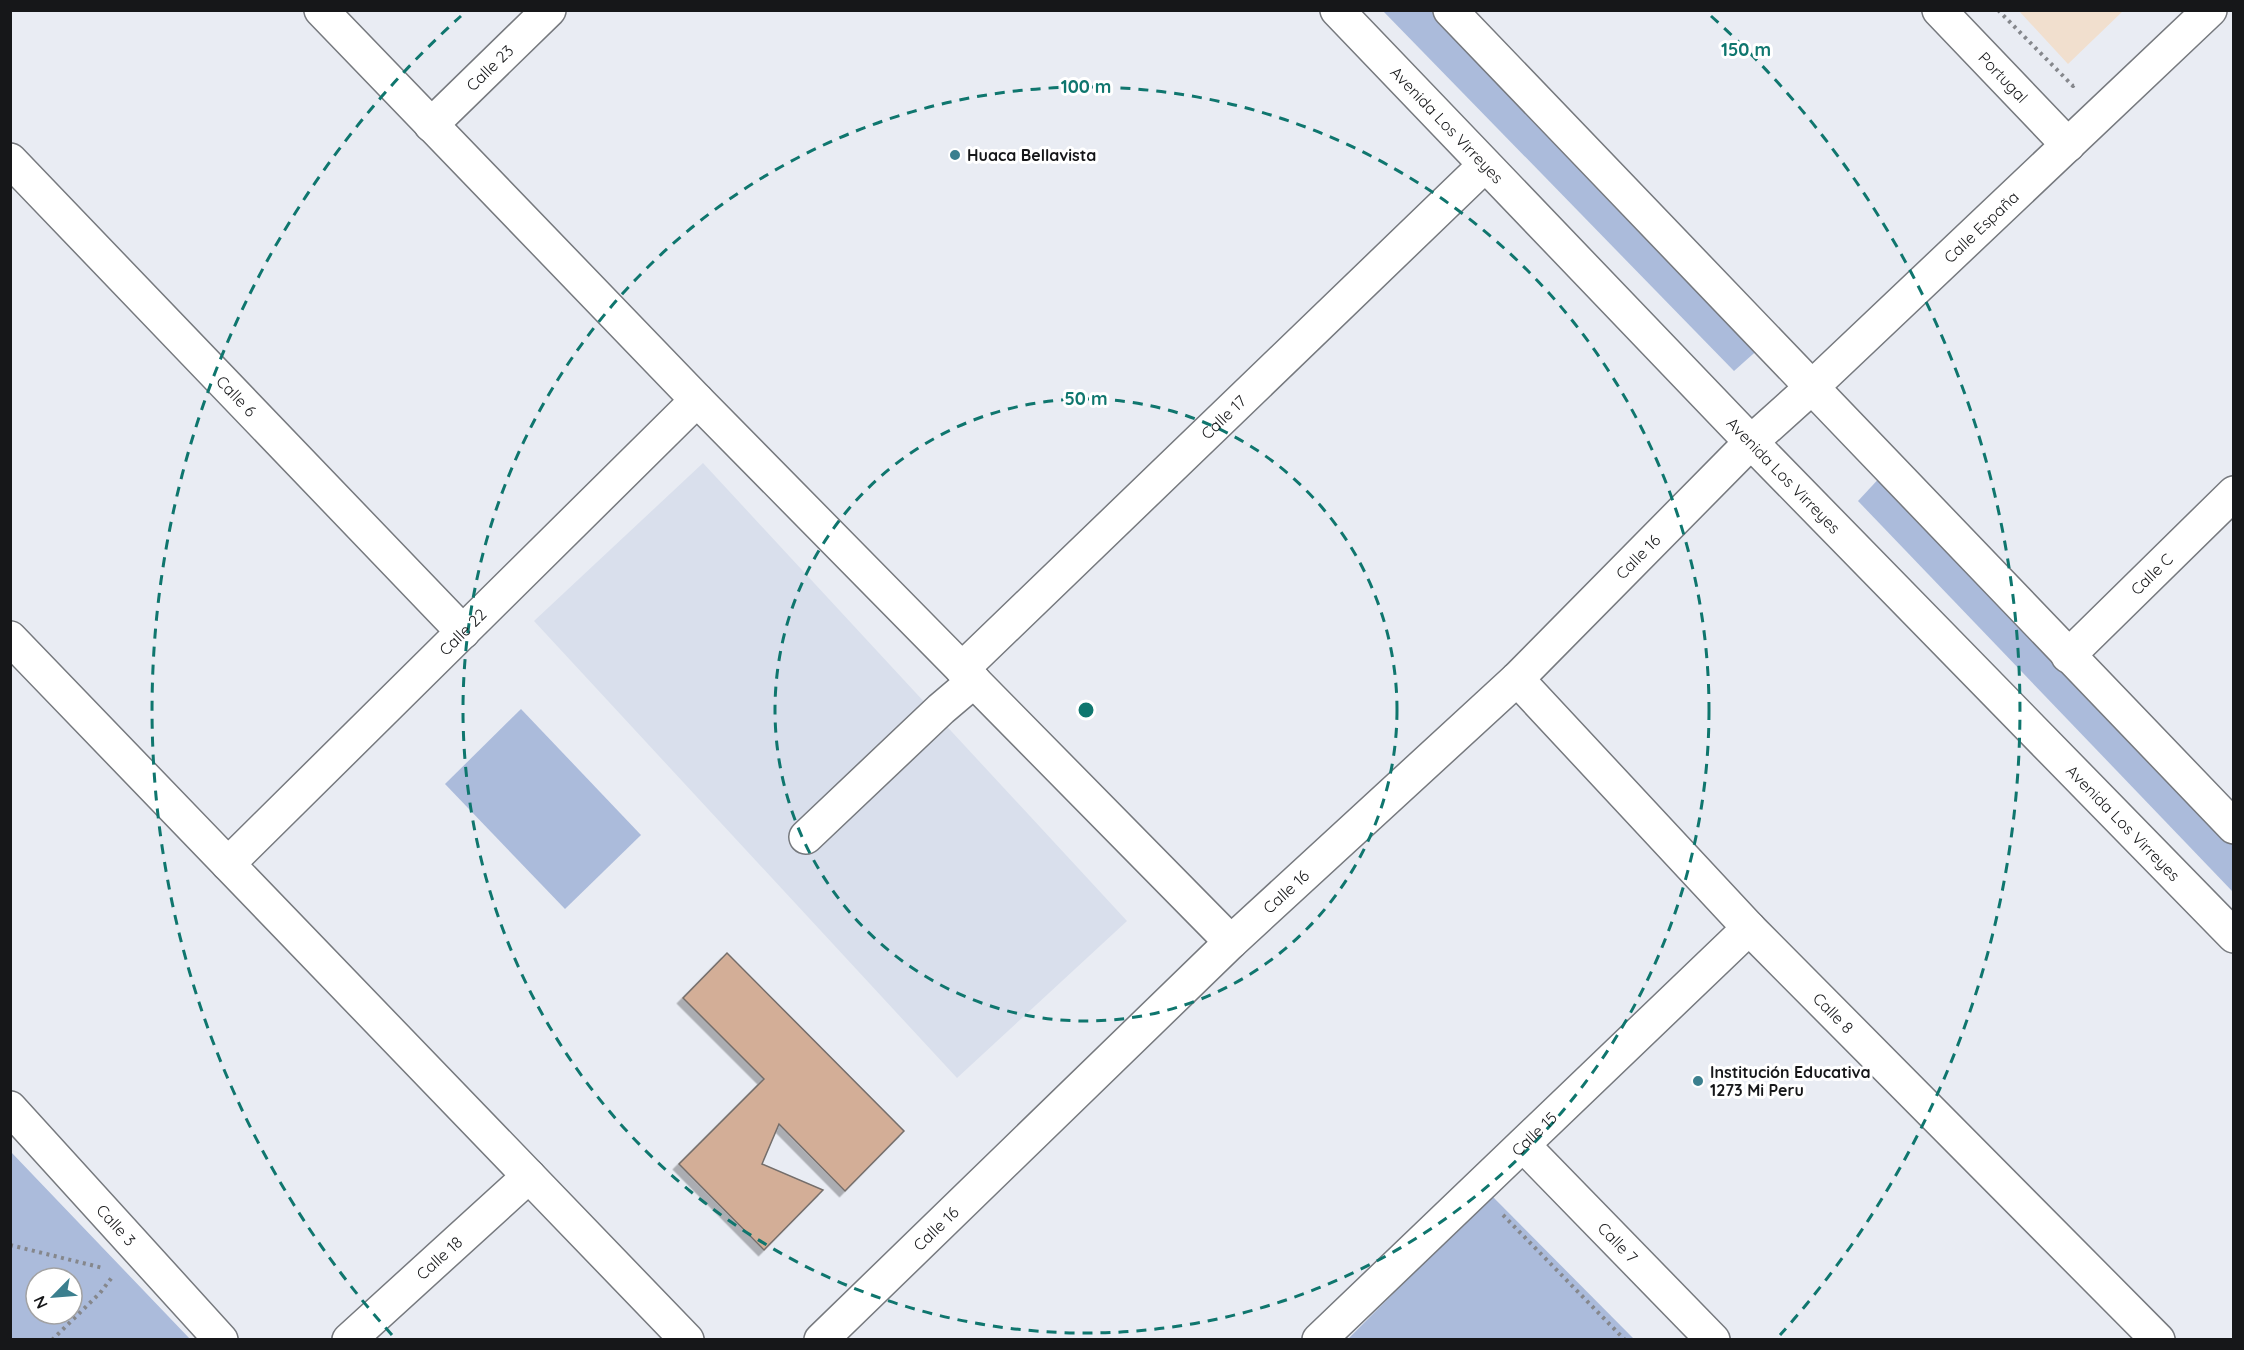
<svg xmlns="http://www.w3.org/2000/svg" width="2244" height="1350" viewBox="0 0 2244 1350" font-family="Quicksand,sans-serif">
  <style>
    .built { fill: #d9dfec }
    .education { fill: #f1dfce }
    .green { fill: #abbbdb; fill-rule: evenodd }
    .building { fill: #d3ae97; stroke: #746e6b; stroke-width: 1.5; filter: url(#shadow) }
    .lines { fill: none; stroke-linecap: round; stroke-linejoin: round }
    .minor-casing { stroke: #76797e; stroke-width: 36 }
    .major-casing { stroke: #76797e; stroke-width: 36 }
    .path { stroke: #85878c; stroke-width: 4; stroke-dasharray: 3 4.5; stroke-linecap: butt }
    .minor { stroke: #fff; stroke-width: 33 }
    .major { stroke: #fff; stroke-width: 33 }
    .ring { fill: none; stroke: #0f766e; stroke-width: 3; stroke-dasharray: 10 8 }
    .poi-dot { fill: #3b7f8e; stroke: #fff; stroke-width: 2 }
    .labels { text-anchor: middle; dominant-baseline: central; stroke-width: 6; stroke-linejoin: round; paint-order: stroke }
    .street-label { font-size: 16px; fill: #161719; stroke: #fff }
    .poi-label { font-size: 16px; font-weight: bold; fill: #161719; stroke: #fff; text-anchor: start }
    .centre { fill: #0f766e; stroke: #fff; stroke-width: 3 }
    .ring-label { font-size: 18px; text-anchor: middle; font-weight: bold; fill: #0f766e; stroke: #fff; stroke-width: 6; stroke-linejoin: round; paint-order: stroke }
  </style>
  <defs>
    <filter id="shadow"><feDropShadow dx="-5.5" dy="5.5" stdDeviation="0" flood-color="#0004"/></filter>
  </defs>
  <rect width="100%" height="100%" fill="#e9ecf3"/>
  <polygon class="built" points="703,463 1127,921 957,1078 534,621"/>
  <polygon class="education" points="2019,11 2123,11 2068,64"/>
  <g class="green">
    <polygon points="1383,11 1431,11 1762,346 1734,371"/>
    <polygon points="1884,473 2233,835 2233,892 1858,501"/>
    <polygon points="521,709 641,835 565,909 445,784"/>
    <path d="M11 1152 190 1339H11ZM36 1278H72V1314H36Z"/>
    <polygon points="1491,1195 1634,1339 1347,1340"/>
  </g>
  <polygon class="building" points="727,953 904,1131 845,1191 779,1124 762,1164 823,1190 764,1250 679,1164 764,1079 683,998"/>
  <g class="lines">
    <g class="minor-casing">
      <g id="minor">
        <polyline points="321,10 697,400 1231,942"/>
        <path id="s1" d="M1939 10 2068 145"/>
        <path id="s2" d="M431 125 549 10"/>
        <path id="s3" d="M10 160 463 632"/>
        <polyline points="10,638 687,1340"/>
        <path id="s4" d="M2068 656 2234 493"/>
        <path id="s5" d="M962 669 1485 165"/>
        <path id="s6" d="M1517 679 1749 928 2158 1340"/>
        <polyline points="806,837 941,709 974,681"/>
        <path id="s7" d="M228 864 697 400"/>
        <path id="s8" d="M10 1108 221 1340"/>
        <path id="s9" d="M1523 1145 1713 1340"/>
        <path id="s10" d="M349 1340 529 1176"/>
        <path id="s11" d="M821 1340 1231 942 1517 679 1751 442 1811 388 2210 10"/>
        <path id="s12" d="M1319 1340 1749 928"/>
      </g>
    </g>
    <g class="major-casing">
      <g id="major">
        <path id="s13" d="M1337 10 1751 442 2234 936"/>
        <polyline points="1450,10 2234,827"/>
      </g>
    </g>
    <g class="path">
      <polyline points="1998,10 2073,86 2075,84"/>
      <polyline points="1503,1215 1625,1340"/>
      <polyline points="10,1245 103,1268"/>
      <polyline points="52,1340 100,1293 113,1276"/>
    </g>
    <use href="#minor" class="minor"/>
    <use href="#major" class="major"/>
  </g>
  <g class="ring">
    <circle cx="1086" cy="710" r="311"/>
    <circle cx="1086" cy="710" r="623"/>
    <path d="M392 1335A934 934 0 0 1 461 16M1711 16A934 934 0 0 1 1780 1335"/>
  </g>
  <g class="poi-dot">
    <circle cx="955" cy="155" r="6"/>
    <circle cx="1698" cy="1081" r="6"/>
  </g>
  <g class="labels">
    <g class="street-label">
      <text stroke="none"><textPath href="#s2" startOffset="82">Calle 23</textPath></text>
      <text stroke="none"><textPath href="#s1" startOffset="93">Portugal</textPath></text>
      <text stroke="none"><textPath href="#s13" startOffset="159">Avenida Los Virreyes</textPath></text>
      <text stroke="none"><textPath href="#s11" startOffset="1608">Calle España</textPath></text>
      <text stroke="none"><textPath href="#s3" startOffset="327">Calle 6</textPath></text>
      <text stroke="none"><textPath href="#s5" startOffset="363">Calle 17</textPath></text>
      <text stroke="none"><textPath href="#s13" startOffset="645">Avenida Los Virreyes</textPath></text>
      <text stroke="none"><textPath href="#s11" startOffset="1132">Calle 16</textPath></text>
      <text stroke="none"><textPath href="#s4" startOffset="117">Calle C</textPath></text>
      <text stroke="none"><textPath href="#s7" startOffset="330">Calle 22</textPath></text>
      <text stroke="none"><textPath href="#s13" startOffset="1131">Avenida Los Virreyes</textPath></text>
      <text stroke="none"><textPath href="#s11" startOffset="646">Calle 16</textPath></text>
      <text stroke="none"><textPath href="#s6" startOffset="460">Calle 8</textPath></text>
      <text stroke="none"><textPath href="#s12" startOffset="298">Calle 15</textPath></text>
      <text stroke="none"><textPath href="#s8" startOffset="158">Calle 3</textPath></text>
      <text stroke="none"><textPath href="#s11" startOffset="160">Calle 16</textPath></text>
      <text stroke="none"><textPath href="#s9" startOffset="136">Calle 7</textPath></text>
      <text stroke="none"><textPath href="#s10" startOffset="122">Calle 18</textPath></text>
    </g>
    <g class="poi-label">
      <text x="967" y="155">Huaca Bellavista</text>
      <text x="1710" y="1072">Institución Educativa<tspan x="1710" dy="18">1273 Mi Peru</tspan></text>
    </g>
  </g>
  <circle cx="1086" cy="710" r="9" class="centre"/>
  <g class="ring-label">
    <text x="1746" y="56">150 m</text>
    <text x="1086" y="93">100 m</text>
    <text x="1086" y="405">50 m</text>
  </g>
  <rect width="2244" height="1350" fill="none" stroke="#161719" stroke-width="24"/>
  <g transform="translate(54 1296) rotate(245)"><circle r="28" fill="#ffffff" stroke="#a2a2a3" stroke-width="1.5"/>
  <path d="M0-4.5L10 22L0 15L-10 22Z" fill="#3b7f8e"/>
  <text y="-9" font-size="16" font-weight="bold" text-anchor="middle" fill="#161719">N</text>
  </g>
</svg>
